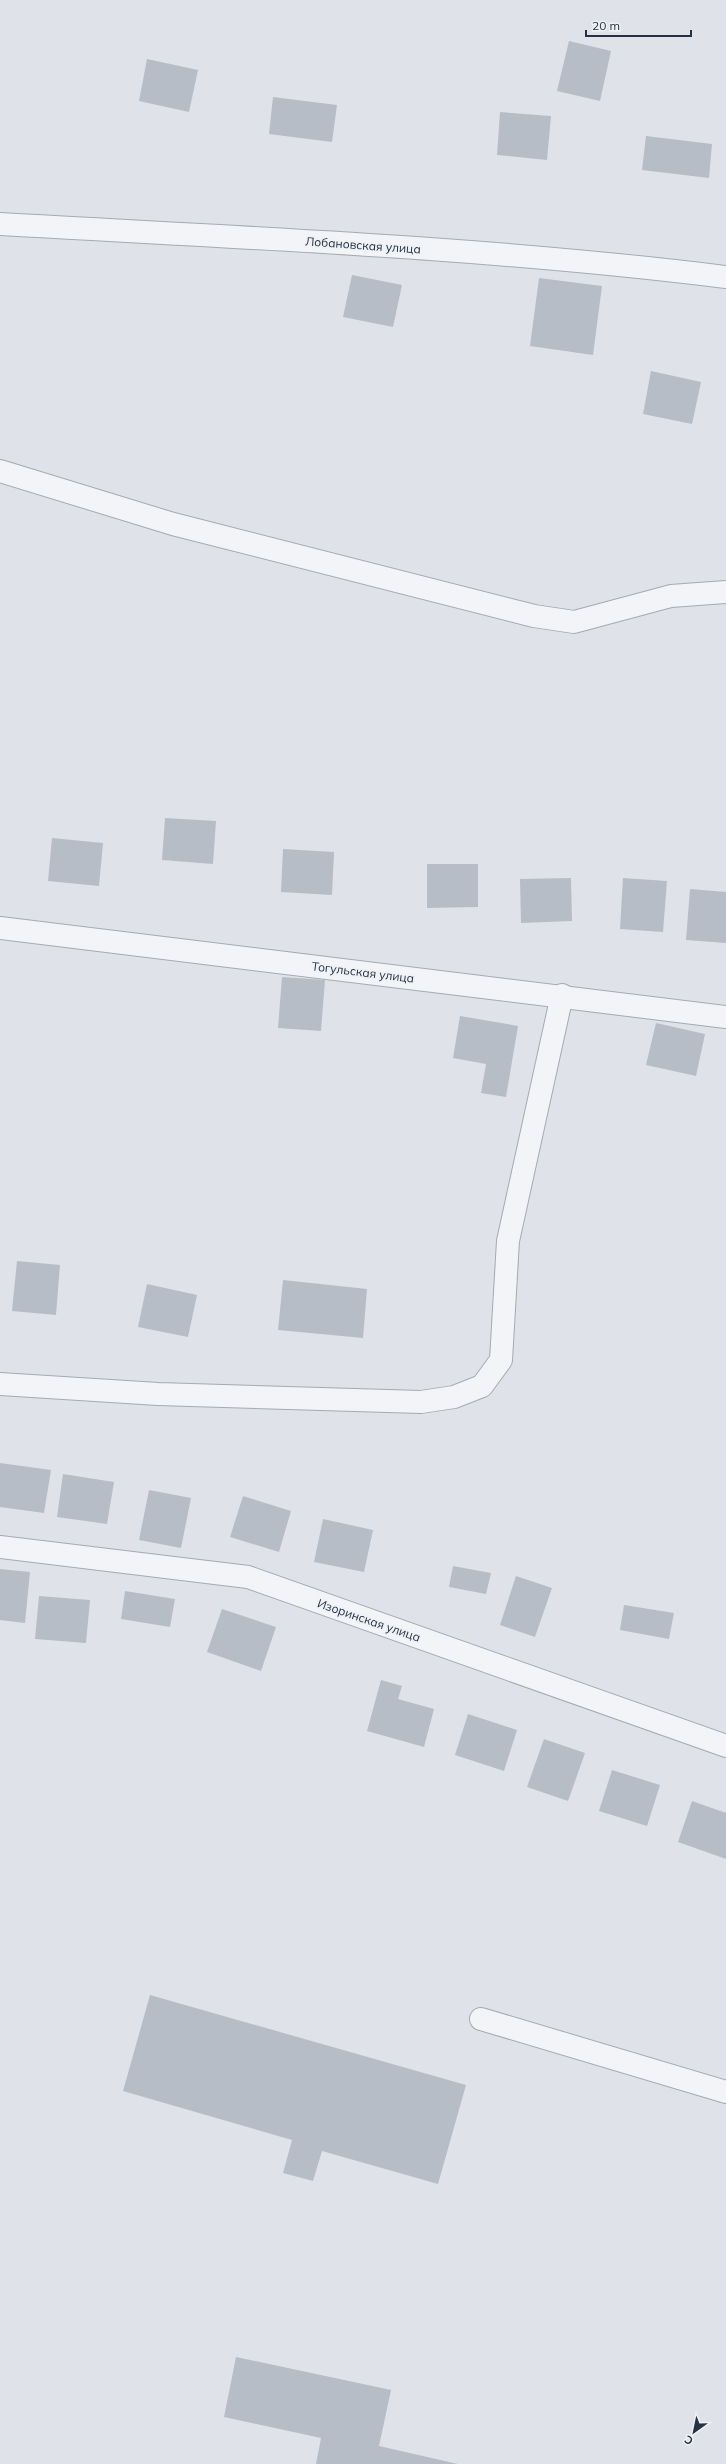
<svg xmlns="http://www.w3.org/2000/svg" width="726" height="2464" viewBox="0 0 726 2464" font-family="Mulish,sans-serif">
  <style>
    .building { fill: #b6bdc6 }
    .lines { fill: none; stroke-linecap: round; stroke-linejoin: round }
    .minor-casing { stroke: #a4aab3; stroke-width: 24 }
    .minor { stroke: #f2f4f7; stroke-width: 22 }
    .labels { text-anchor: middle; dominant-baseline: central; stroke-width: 3.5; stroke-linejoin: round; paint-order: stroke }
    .street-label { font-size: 12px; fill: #263141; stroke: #eef2f7 }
  </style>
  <rect width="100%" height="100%" fill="#dfe3e9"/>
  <g class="building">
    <polygon points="569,41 611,51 600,101 557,91"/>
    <polygon points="147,59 198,70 189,112 139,101"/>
    <polygon points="273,97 337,105 332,142 269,134"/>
    <polygon points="500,112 551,116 547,160 497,155"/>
    <polygon points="646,136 712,144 709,178 642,170"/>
    <polygon points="352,275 402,285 393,327 343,317"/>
    <polygon points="539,278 602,286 593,355 530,346"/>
    <polygon points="651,371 701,382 692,424 643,414"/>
    <polygon points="165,818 216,821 213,864 162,860"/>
    <polygon points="52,838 103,843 99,886 48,881"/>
    <polygon points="283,849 334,852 332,895 281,892"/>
    <polygon points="427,864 478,864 478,907 427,908"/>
    <polygon points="571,878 572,921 521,923 520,879"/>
    <polygon points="623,878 667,881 663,932 620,929"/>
    <polygon points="690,889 726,892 726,943 686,940"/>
    <polygon points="282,977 325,980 321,1031 278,1028"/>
    <polygon points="460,1016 518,1026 506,1097 481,1093 486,1064 453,1058"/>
    <polygon points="656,1023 705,1034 696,1076 646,1065"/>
    <polygon points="17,1261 60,1265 56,1315 12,1311"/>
    <polygon points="283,1280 367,1289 363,1338 278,1330"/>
    <polygon points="147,1284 197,1295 188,1337 138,1327"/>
    <polygon points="0,1463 51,1470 44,1513 0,1507"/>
    <polygon points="63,1474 114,1482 107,1524 57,1517"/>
    <polygon points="149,1490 191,1498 181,1548 139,1540"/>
    <polygon points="243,1496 291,1511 279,1552 230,1537"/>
    <polygon points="323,1519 373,1530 364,1572 314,1562"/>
    <polygon points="453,1566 491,1573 486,1594 449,1587"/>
    <polygon points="0,1569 30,1572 25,1623 0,1620"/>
    <polygon points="516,1576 552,1588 535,1637 500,1625"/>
    <polygon points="125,1591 175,1599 170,1627 121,1619"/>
    <polygon points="39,1596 90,1600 86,1643 35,1639"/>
    <polygon points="624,1605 674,1613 669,1639 620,1630"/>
    <polygon points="222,1609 276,1627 261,1671 207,1652"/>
    <polygon points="381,1680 402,1686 398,1699 434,1709 424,1747 367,1731"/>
    <polygon points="468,1714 517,1730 504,1771 455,1755"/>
    <polygon points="544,1739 585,1753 568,1801 527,1787"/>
    <polygon points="612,1770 660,1785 647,1826 599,1811"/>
    <polygon points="692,1801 726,1813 726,1859 678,1842"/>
    <polygon points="150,1995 466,2085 438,2184 322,2151 313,2181 283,2173 292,2140 123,2091"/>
    <polygon points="236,2357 391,2390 379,2446 458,2464 316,2464 321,2438 224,2417"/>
  </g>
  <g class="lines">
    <g class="minor-casing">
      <g id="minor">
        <path d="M0 224C242 238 485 247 726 277"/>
        <polyline points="0,471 173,524 534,616 574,622 671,596 726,592"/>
        <polyline points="0,928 726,1017"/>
        <polyline points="0,1384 158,1394 421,1402 454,1397 482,1386 501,1360 508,1241 562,995"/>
        <polyline points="0,1547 248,1577 726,1746"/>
        <polyline points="481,2019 726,2092"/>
      </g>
    </g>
    <use href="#minor" class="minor"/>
  </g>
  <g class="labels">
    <g class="street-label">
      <text transform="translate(363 245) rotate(4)">Лобановская улица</text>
      <text transform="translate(363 972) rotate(7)">Тогульская улица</text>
      <text transform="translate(369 1620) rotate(19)">Изоринская улица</text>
    </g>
  </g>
  <g transform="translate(694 2432) rotate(213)" stroke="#eef2f7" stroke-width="3" paint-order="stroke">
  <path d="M0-3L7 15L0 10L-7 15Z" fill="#263141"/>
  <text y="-6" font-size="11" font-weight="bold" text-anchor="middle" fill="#263141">С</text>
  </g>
  <path d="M586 30v6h105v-6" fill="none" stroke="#263141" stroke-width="2"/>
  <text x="592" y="30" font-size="12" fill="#263141" stroke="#eef2f7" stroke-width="3" paint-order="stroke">20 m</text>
</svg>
